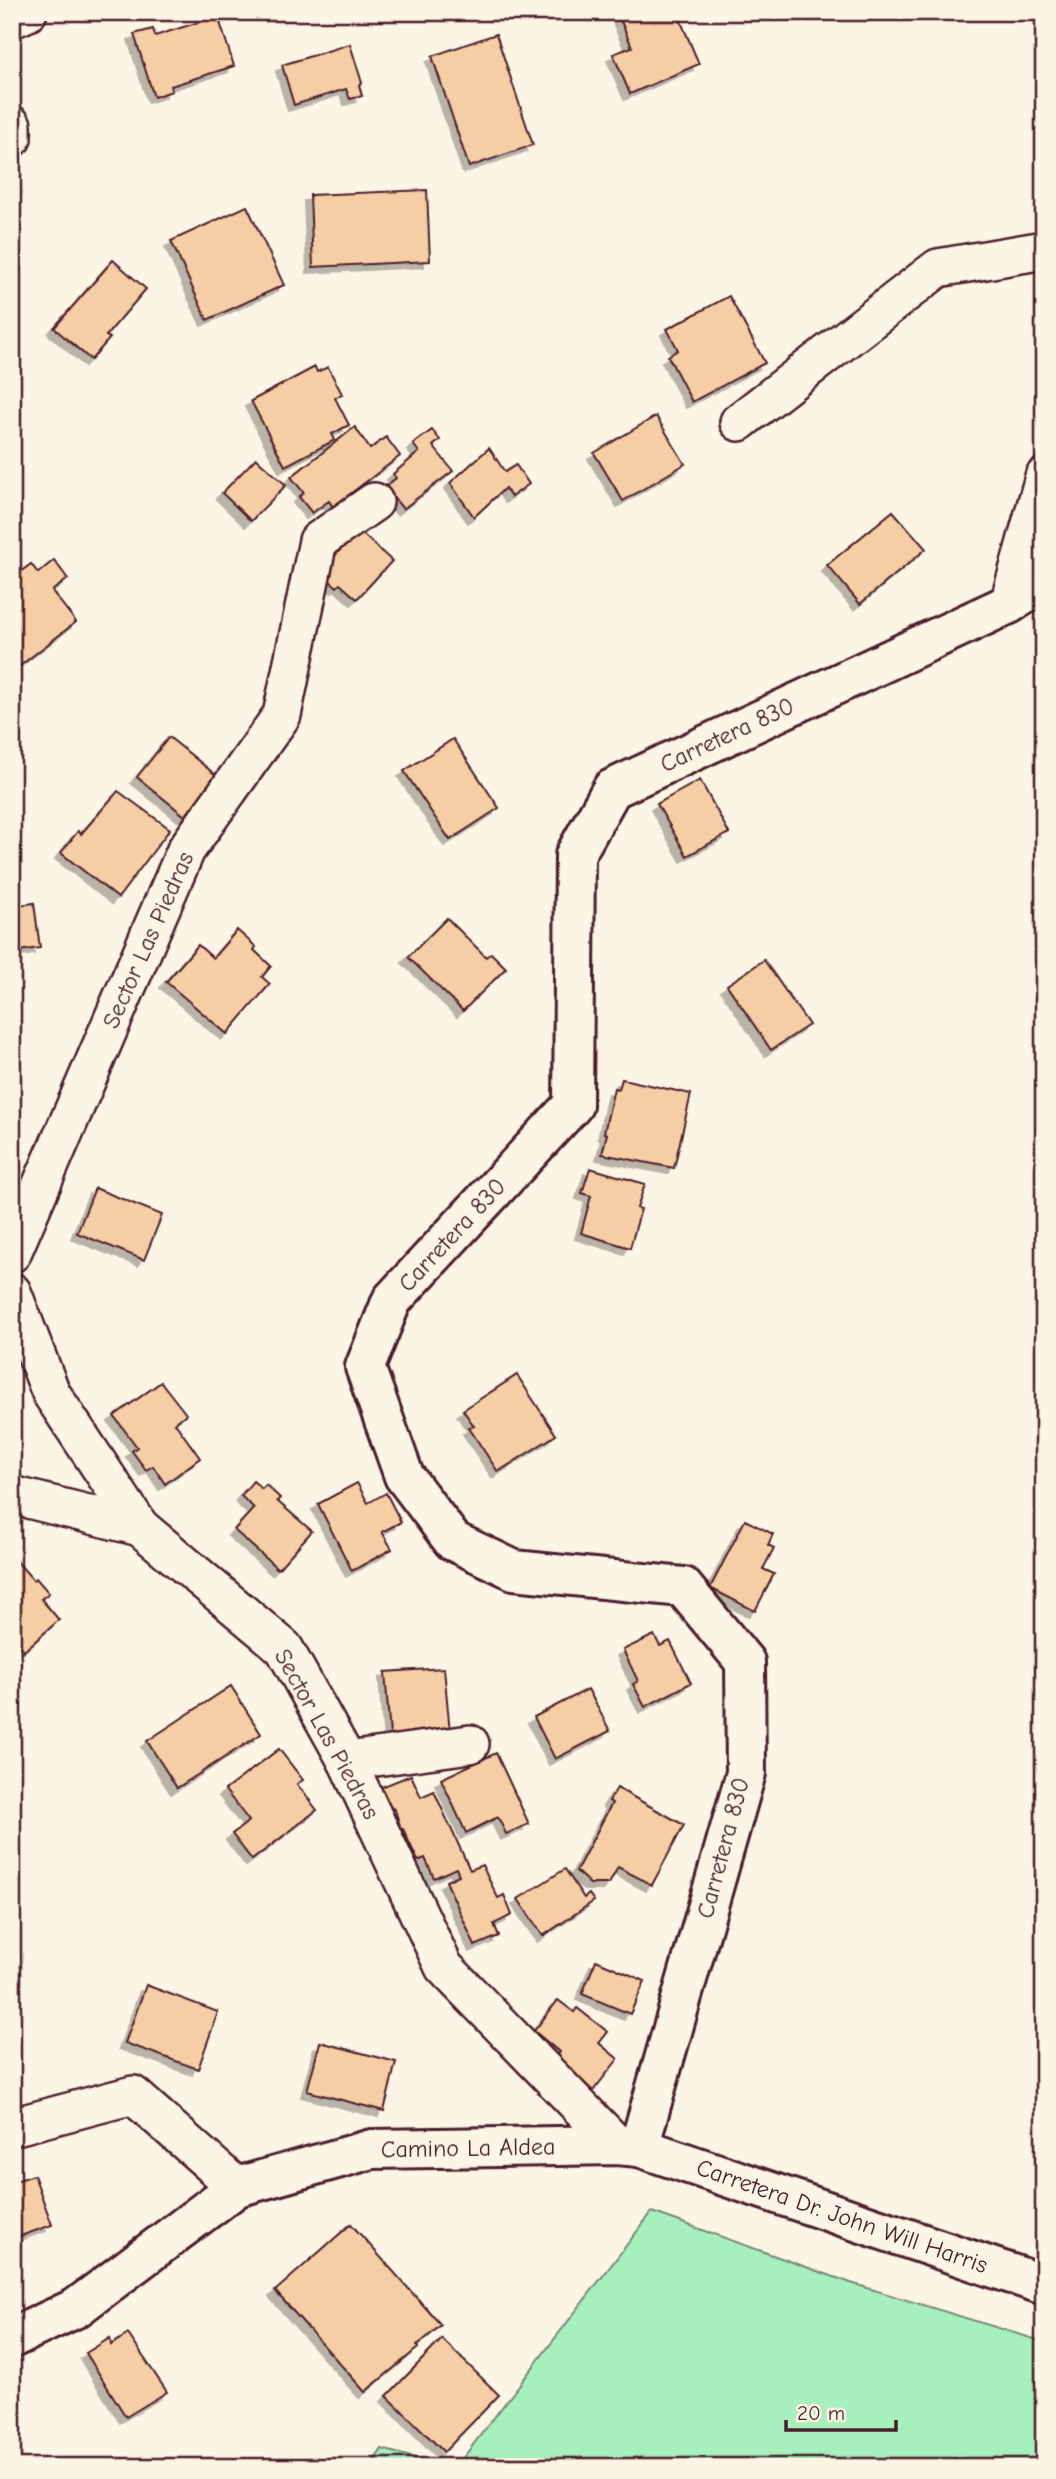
<svg xmlns="http://www.w3.org/2000/svg" width="1056" height="2479" viewBox="0 0 1056 2479" font-family="'Comic Neue',sans-serif">
  <style>
    .green { fill: #a6f0be; stroke: #788874; stroke-width: 2 }
    .building { fill: #f5cea5; stroke: #4a1f2b; stroke-width: 2; filter: url(#shadow) }
    .lines { fill: none; stroke-linecap: round; stroke-linejoin: round }
    .minor-casing { stroke: #4a1f2b; stroke-width: 42 }
    .tertiary-casing { stroke: #4a1f2b; stroke-width: 44 }
    .minor { stroke: #fcf5e5; stroke-width: 37 }
    .tertiary { stroke: #fcf5e5; stroke-width: 38 }
    .labels { text-anchor: middle; dominant-baseline: central; stroke-width: 6; stroke-linejoin: round; paint-order: stroke }
    .street-label { font-size: 24px; fill: #4a1f2b; stroke: #fcf5e5 }
  </style>
  <defs>
    <filter id="shadow"><feDropShadow dx="-6" dy="6" stdDeviation="0" flood-color="#0004"/></filter>
  </defs>
  <rect width="100%" height="100%" fill="#fcf5e5"/>
  <filter id="ink" filterUnits="userSpaceOnUse"><feTurbulence type="fractalNoise" baseFrequency=".0143" numOctaves="2"/><feDisplacementMap in="SourceGraphic" scale="14" xChannelSelector="R" yChannelSelector="G"/><feConvolveMatrix kernelMatrix="1 2 1 2 8 2 1 2 1" color-interpolation-filters="sRGB"/></filter>
  <g filter="url(#ink)">
    <g class="green">
      <polygon points="652,2212 851,2283 1044,2342 1044,2467 456,2467"/>
      <polygon points="382,2449 447,2467 370,2467"/>
    </g>
    <g class="building">
      <polygon points="617,12 677,12 699,64 630,94 613,54 632,47"/>
      <polygon points="218,16 234,66 171,86 172,91 154,97 134,34 153,29 155,36"/>
      <polygon points="496,34 533,145 469,167 432,56"/>
      <polygon points="350,44 362,83 359,85 362,96 350,99 346,89 294,105 282,65"/>
      <polygon points="427,190 430,261 313,267 310,195"/>
      <polygon points="247,206 284,285 207,320 171,241"/>
      <polygon points="113,260 146,289 106,336 110,338 91,360 54,328"/>
      <polygon points="729,296 765,363 692,402 668,356 678,350 667,329"/>
      <polygon points="315,367 317,372 328,367 342,394 335,398 349,425 332,434 335,440 285,466 251,401"/>
      <polygon points="656,416 685,464 623,501 594,453"/>
      <polygon points="355,427 370,449 386,437 400,456 333,507 329,501 312,513 299,497 304,493 291,477"/>
      <polygon points="432,430 440,440 433,446 453,471 403,509 385,487 396,478 393,474 419,452 413,444"/>
      <polygon points="489,448 505,472 516,465 529,484 511,497 505,488 474,517 450,483"/>
      <polygon points="256,458 286,485 251,521 222,493"/>
      <polygon points="893,511 926,549 860,604 827,565"/>
      <polygon points="358,530 392,561 357,599 340,584 337,587 320,572"/>
      <polygon points="54,560 68,579 52,591 76,622 16,669 12,663 12,578 31,564 38,573"/>
      <polygon points="169,737 217,776 185,816 137,777"/>
      <polygon points="453,739 499,808 450,840 404,771"/>
      <polygon points="700,780 729,833 687,856 657,804"/>
      <polygon points="118,791 170,829 118,898 61,853 78,831 81,834"/>
      <polygon points="34,903 40,948 12,952 12,906"/>
      <polygon points="447,918 486,957 491,953 506,968 463,1011 408,957"/>
      <polygon points="237,930 256,947 254,950 271,966 262,977 270,984 227,1034 166,982 198,945 213,958"/>
      <polygon points="764,960 809,1025 771,1050 727,985"/>
      <polygon points="622,1079 691,1094 674,1168 602,1154 607,1134 604,1133 614,1088 619,1089"/>
      <polygon points="590,1168 645,1184 637,1208 641,1209 630,1248 581,1233 591,1196 582,1193"/>
      <polygon points="95,1188 162,1215 144,1260 77,1233"/>
      <polygon points="517,1375 556,1435 498,1472 469,1428 474,1426 463,1410"/>
      <polygon points="161,1382 186,1414 175,1423 200,1458 165,1484 153,1466 146,1470 132,1451 137,1447 114,1416"/>
      <polygon points="253,1481 262,1489 266,1485 280,1498 277,1501 312,1531 278,1569 234,1530 254,1508 241,1496"/>
      <polygon points="357,1483 368,1503 386,1493 401,1522 382,1532 392,1549 352,1571 318,1504"/>
      <polygon points="745,1520 773,1534 768,1545 774,1548 763,1569 774,1574 755,1611 710,1588"/>
      <polygon points="13,1557 33,1580 36,1578 49,1593 41,1599 59,1620 24,1651 12,1638"/>
      <polygon points="654,1635 660,1646 670,1641 691,1683 645,1707 633,1684 638,1681 623,1650"/>
      <polygon points="444,1668 451,1743 391,1748 385,1672"/>
      <polygon points="231,1686 261,1734 177,1788 147,1741"/>
      <polygon points="588,1689 610,1731 555,1759 534,1717"/>
      <polygon points="279,1749 303,1780 297,1784 317,1810 252,1860 232,1834 249,1821 225,1790"/>
      <polygon points="496,1753 529,1824 506,1834 498,1817 466,1833 441,1779"/>
      <polygon points="411,1775 421,1797 434,1791 470,1870 482,1865 498,1898 504,1895 512,1915 494,1924 499,1936 475,1946 446,1881 459,1875 456,1868 434,1878 425,1858 418,1861 403,1829 401,1829 395,1810 386,1804 379,1788"/>
      <polygon points="617,1788 684,1825 652,1885 618,1867 609,1884 590,1884 576,1871 612,1803 609,1801"/>
      <polygon points="565,1869 584,1898 589,1894 594,1901 543,1936 518,1899"/>
      <polygon points="596,1960 645,1981 630,2014 582,1994"/>
      <polygon points="146,1985 218,2012 198,2069 125,2043"/>
      <polygon points="558,2000 574,2012 577,2008 608,2032 599,2043 618,2059 593,2091 555,2057 559,2052 534,2031"/>
      <polygon points="320,2042 396,2062 384,2111 307,2091"/>
      <polygon points="34,2175 52,2225 12,2239 12,2182"/>
      <polygon points="351,2224 441,2325 417,2346 418,2348 365,2392 275,2291"/>
      <polygon points="128,2334 167,2392 126,2417 86,2353 110,2338 111,2345"/>
      <polygon points="442,2339 499,2395 444,2452 387,2396"/>
    </g>
    <g class="lines">
      <g class="minor-casing">
        <g id="minor">
          <polyline points="12,19 28,12"/>
          <polyline points="12,125 12,138"/>
          <polyline points="739,422 938,268 1044,250"/>
          <polyline points="1009,604 1044,477"/>
          <polyline points="12,1253 186,850 282,715 318,541 374,502"/>
          <polyline points="12,1292 51,1393 140,1527 284,1648 347,1761 444,1967 617,2145"/>
          <polyline points="12,1495 140,1527"/>
          <polyline points="347,1761 470,1744"/>
          <polyline points="12,2127 133,2095 237,2187"/>
        </g>
      </g>
      <g class="tertiary-casing">
        <g id="tertiary">
          <polyline points="639,2147 746,1773 745,1662 683,1587 514,1570 453,1541 404,1476 365,1367 392,1300 573,1105 575,855 612,789 1009,604 1044,581"/>
          <polyline points="12,2338 76,2308 237,2187 372,2149 617,2145 639,2147 1044,2285"/>
        </g>
      </g>
      <use href="#minor" class="minor"/>
      <use href="#tertiary" class="tertiary"/>
    </g>
  </g>
  <g class="labels">
    <g class="street-label">
      <text transform="translate(727 735) rotate(-25)">Carretera 830</text>
      <text transform="translate(148 940) rotate(-66)">Sector Las Piedras</text>
      <text transform="translate(452 1235) rotate(-47)">Carretera 830</text>
      <text transform="translate(327 1734) rotate(61)">Sector Las Piedras</text>
      <text transform="translate(723 1848) rotate(-75)">Carretera 830</text>
      <text transform="translate(468 2148) rotate(-1)">Camino La Aldea</text>
      <text transform="translate(842 2216) rotate(19)">Carretera Dr. John Will Harris</text>
    </g>
  </g>
  <rect width="1056" height="2479" fill="none" stroke="#fcf5e5" stroke-width="42"/>
  <rect x="21" y="21" width="1014" height="2437" fill="none" stroke="#4a1f2b" stroke-width="2.5" filter="url(#ink)"/>
  <path d="M786 2420v10h110v-10" fill="none" stroke="#4a1f2b" stroke-width="3.5"/>
  <text x="797" y="2420" font-size="21" fill="#4a1f2b" stroke="#fcf5e5" stroke-width="5" paint-order="stroke">20 m</text>
</svg>
